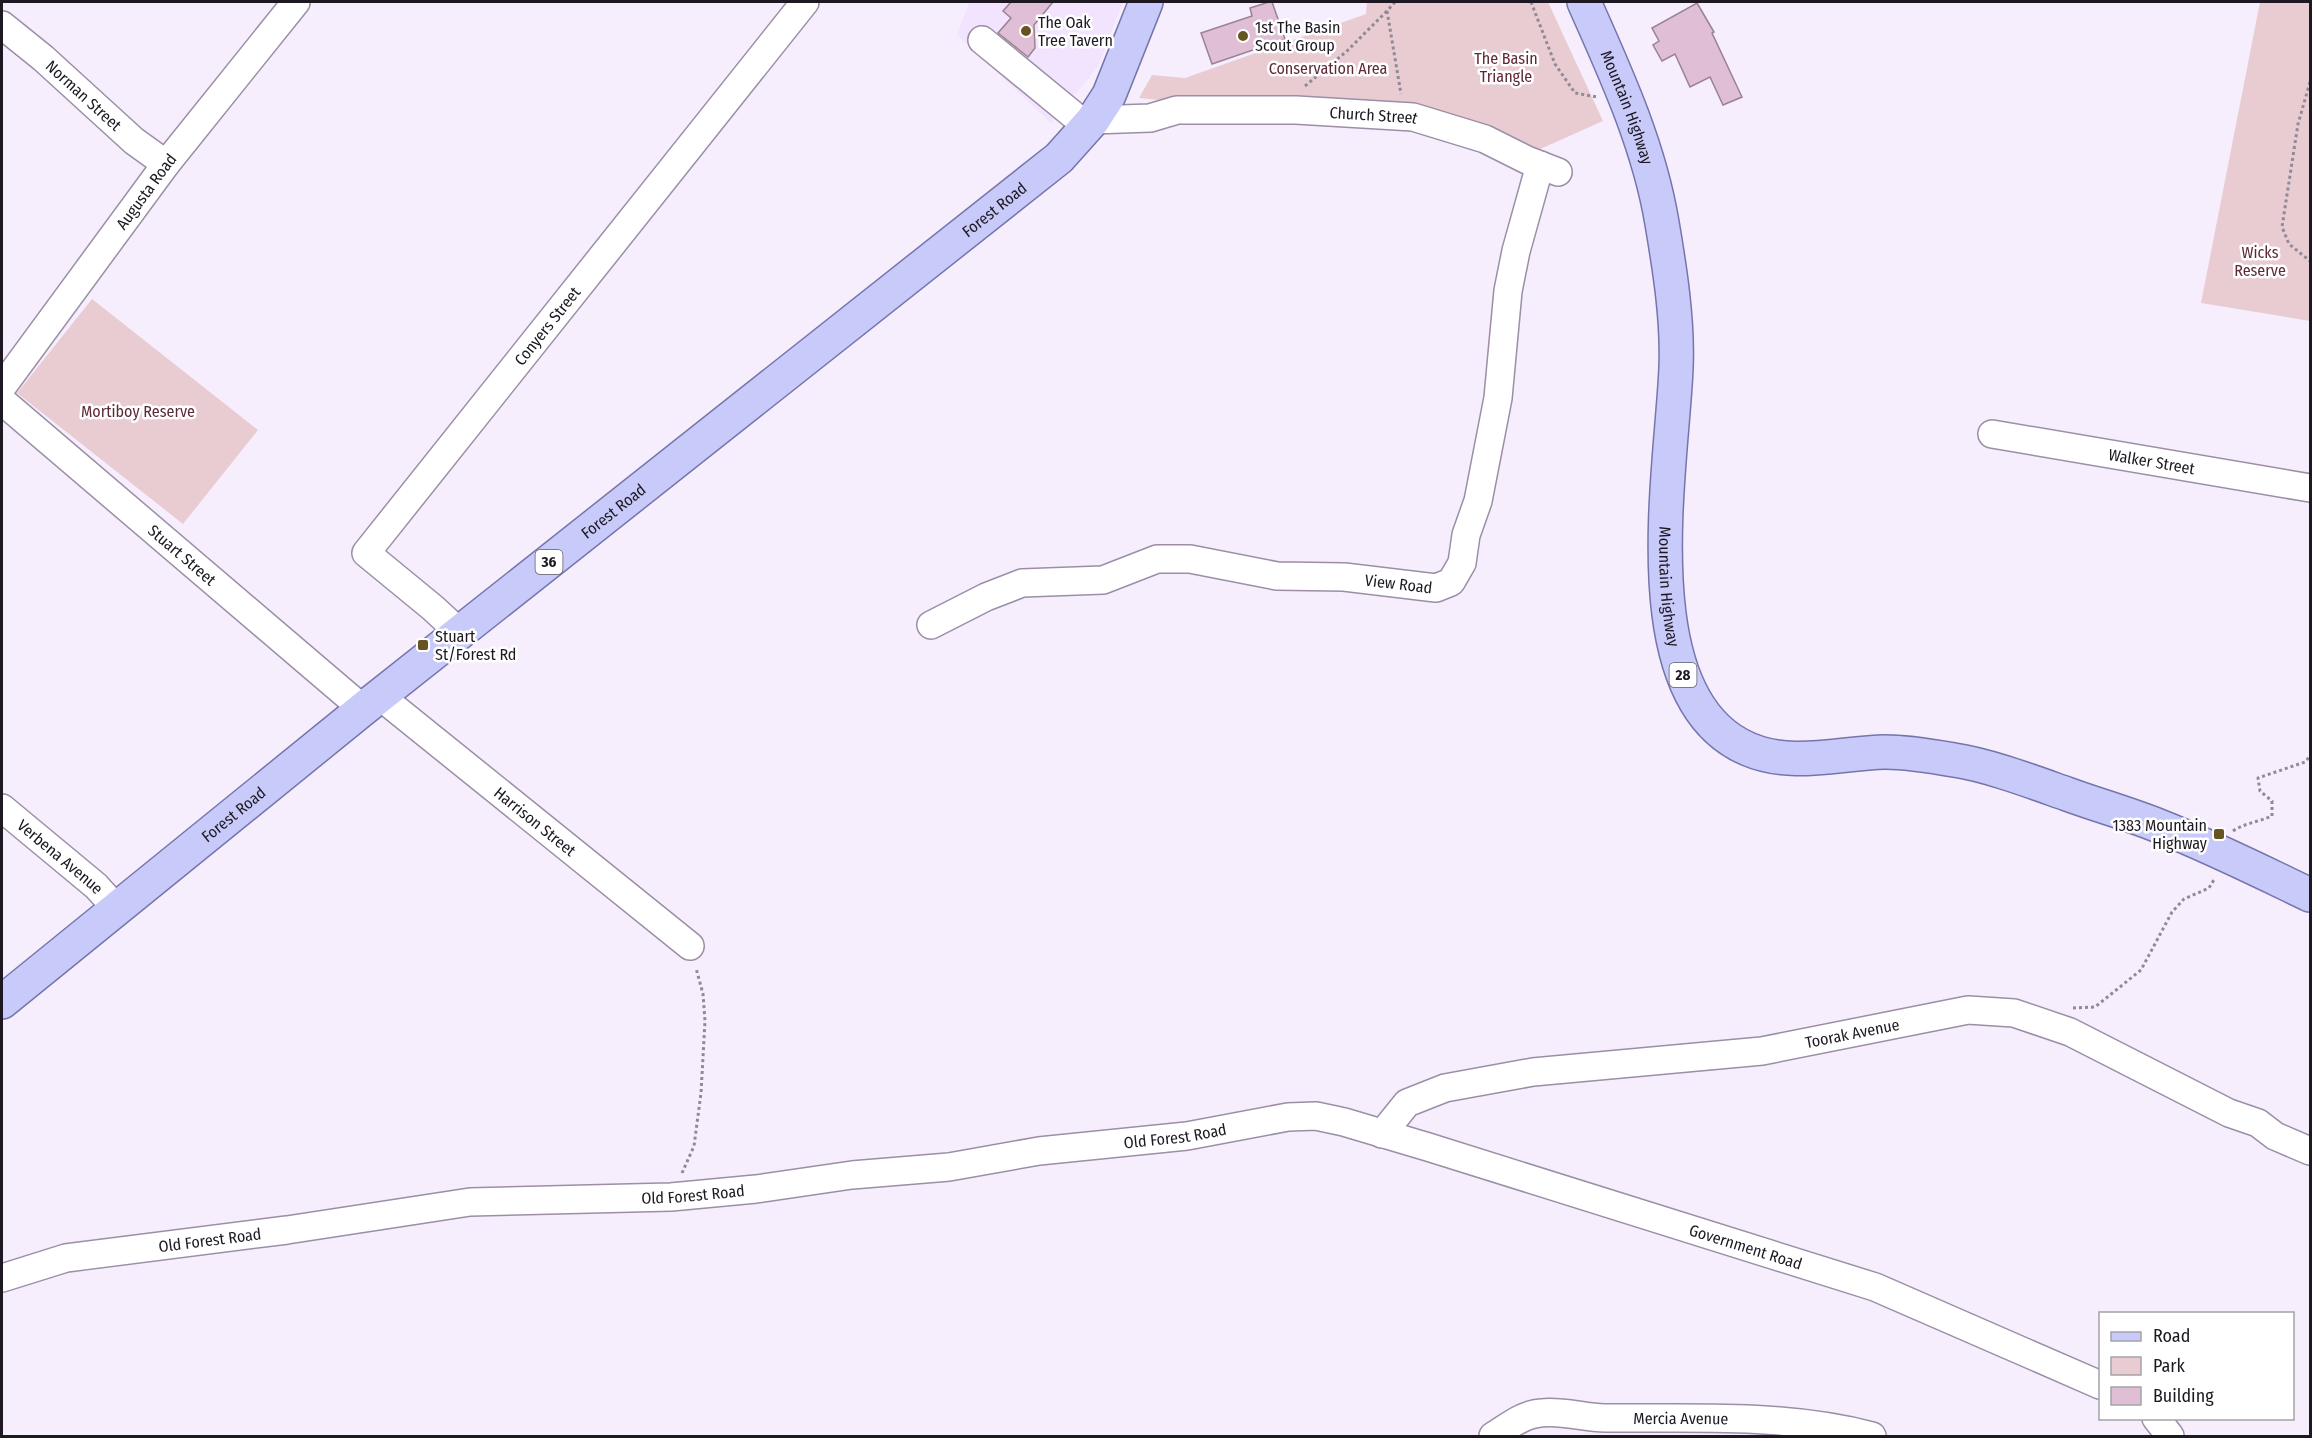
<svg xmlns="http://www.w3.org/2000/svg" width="2312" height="1438" viewBox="0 0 2312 1438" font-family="'Fira Sans Condensed',sans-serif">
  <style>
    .built { fill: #f2e4fe }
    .green { fill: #e8ccd2 }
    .building { fill: #e0bed6; stroke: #998292; stroke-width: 1.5 }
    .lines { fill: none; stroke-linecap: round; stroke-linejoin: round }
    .minor-casing { stroke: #9b8ea6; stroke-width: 30 }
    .major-casing { stroke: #7575ab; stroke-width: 36 }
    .path { stroke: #908a96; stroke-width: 3; stroke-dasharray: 3 3; stroke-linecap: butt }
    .minor { stroke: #fff; stroke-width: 27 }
    .major { stroke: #c8cafa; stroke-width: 33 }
    .poi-dot { fill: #685322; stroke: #fff; stroke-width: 2 }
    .labels { text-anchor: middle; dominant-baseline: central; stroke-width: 5; stroke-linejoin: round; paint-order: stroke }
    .shield { fill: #fff; stroke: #615d64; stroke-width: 1.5 }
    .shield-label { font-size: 15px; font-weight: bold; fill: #1d1821 }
    .poi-label { font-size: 16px; fill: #1d1821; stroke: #fff; text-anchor: start }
    .park-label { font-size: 16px; fill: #5e2838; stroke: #fff }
    .street-label { font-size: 16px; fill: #1d1821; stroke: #fff }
  </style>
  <rect width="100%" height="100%" fill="#f6eefd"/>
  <polygon class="built" points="969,2 1123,2 1098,67 1051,123 957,35"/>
  <g class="green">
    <polygon points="1367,2 1548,2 1603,121 1538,150 1433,110 1208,105 1139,98 1152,75 1185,78 1366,14"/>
    <polygon points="2260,2 2310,2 2310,321 2201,303"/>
    <polygon points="92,299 258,430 183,524 17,393"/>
  </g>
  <g class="building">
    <polygon points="1011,2 1053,2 1034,25 1035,48 1028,57 998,33 1011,18 1003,11"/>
    <polygon points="1269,2 1272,2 1285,39 1212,64 1201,33 1252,16 1250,8"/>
    <polygon points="1697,3 1714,32 1712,33 1742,97 1723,105 1710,77 1690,87 1675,54 1662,61 1653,45 1659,41 1652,28"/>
  </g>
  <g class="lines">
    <g class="minor-casing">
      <g id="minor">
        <path id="s1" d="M2 25 43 58 134 141 166 164"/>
        <polyline points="982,40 1088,127"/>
        <path id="s2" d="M1093 120 1150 118 1177 110H1296L1413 117 1485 139 1527 160 1558 172"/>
        <path id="s3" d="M2 387 166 164 296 2"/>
        <path id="s4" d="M2 401 363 709"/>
        <path id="s5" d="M1992 434 2310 488"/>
        <path id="s6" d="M931 625 986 597 1022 583 1103 580 1157 559H1190L1277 576 1344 577 1436 588 1451 582 1462 563 1466 535 1478 501 1498 398 1508 291 1516 251 1540 165"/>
        <path id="s7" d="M460 633 433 608 366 553 805 2"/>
        <path id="s8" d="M381 697 690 946"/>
        <path id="s9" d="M2 808 96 886 117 909"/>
        <path id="s10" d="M1382 1134 1407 1103 1445 1088 1533 1072 1762 1051 1968 1010 2014 1013 2070 1032 2229 1113 2258 1123 2275 1136 2310 1151"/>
        <path id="s11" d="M2 1278 66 1258 287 1230 470 1202 671 1197 756 1189 852 1175 949 1167 1039 1151 1187 1136 1288 1117 1316 1116 1344 1122 1428 1147 1875 1287 2100 1385"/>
        <polyline points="2156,1418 2170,1436"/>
        <path id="s12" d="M1493 1436C1508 1427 1523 1414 1541 1413 1562 1410 1584 1418 1605 1418 1694 1419 1784 1413 1872 1436"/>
      </g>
    </g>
    <g class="major-casing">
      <g id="major">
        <path id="s13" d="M1584 2C1616 74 1649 145 1662 223 1670 270 1678 321 1676 368 1672 469 1629 698 1748 749 1792 768 1839 753 1885 752 1908 752 1931 756 1954 760 1988 765 2033 782 2067 794 2097 805 2129 814 2159 826 2210 846 2260 871 2310 895"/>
        <path id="s14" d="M2 1002 363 709 1059 158 1093 120 1109 95 1146 2"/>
      </g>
    </g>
    <g class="path">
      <polyline points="1395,2 1387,11 1401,94"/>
      <polyline points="1531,2 1555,64 1575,93 1597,97"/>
      <polyline points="2310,82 2298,124 2282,227 2289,244 2310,261"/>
      <polyline points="1305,86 1347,51 1387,11"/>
      <path d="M2233 831C2245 823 2258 822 2272 816V801L2260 791 2258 778 2305 762 2310 756"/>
      <polyline points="2073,1008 2095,1007 2141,970 2172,912 2184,899 2209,888 2215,878"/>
      <polyline points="682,1173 694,1146 701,1093 705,1021 703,994 696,968"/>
    </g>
    <use href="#minor" class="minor"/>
    <use href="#major" class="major"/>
  </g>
  <g class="poi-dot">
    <circle cx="1026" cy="31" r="6"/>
    <circle cx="1243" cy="36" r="6"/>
    <rect x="417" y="639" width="12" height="12" rx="3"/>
    <rect x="2213" y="828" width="12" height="12" rx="3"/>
  </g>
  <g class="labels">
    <g class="shield">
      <rect x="535.5" y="550" width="27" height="24" rx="4.5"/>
      <rect x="1669.5" y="663" width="27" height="24" rx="4.5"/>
    </g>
    <g class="shield-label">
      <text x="549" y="562">36</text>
      <text x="1683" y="675">28</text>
    </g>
    <g class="poi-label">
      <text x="1038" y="22">The Oak<tspan x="1038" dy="18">Tree Tavern</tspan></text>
      <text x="1255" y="27">1st The Basin<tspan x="1255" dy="18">Scout Group</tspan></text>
      <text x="435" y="636">Stuart<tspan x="435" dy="18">St/Forest Rd</tspan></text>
      <text x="2207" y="825" text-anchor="end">1383 Mountain<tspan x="2207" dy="18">Highway</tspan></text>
    </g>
    <g class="park-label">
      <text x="1506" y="58">The Basin<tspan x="1506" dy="18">Triangle</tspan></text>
      <text x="1328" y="68">Conservation Area</text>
      <text x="2260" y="252">Wicks<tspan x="2260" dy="18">Reserve</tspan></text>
      <text x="138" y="411">Mortiboy Reserve</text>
    </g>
    <g class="street-label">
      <text stroke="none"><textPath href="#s1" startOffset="108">Norman Street</textPath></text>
      <text stroke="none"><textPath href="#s13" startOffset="114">Mountain Highway</textPath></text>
      <text stroke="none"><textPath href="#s2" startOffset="282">Church Street</textPath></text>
      <text stroke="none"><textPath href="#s3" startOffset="243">Augusta Road</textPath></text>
      <text stroke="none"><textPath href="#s14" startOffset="1270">Forest Road</textPath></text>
      <text stroke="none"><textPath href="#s7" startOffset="414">Conyers Street</textPath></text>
      <text stroke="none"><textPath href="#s5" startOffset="162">Walker Street</textPath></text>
      <text stroke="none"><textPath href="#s14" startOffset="784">Forest Road</textPath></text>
      <text stroke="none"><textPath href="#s4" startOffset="237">Stuart Street</textPath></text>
      <text stroke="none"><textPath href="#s6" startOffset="483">View Road</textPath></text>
      <text stroke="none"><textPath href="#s13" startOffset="600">Mountain Highway</textPath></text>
      <text stroke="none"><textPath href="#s14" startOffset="298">Forest Road</textPath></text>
      <text stroke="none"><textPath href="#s8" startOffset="198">Harrison Street</textPath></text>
      <text stroke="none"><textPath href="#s9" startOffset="76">Verbena Avenue</textPath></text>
      <text stroke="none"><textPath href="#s10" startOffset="492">Toorak Avenue</textPath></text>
      <text stroke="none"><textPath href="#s11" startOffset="1184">Old Forest Road</textPath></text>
      <text stroke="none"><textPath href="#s11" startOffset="698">Old Forest Road</textPath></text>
      <text stroke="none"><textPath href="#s11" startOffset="212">Old Forest Road</textPath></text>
      <text stroke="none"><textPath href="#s11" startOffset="1776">Government Road</textPath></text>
      <text stroke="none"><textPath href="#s12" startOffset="194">Mercia Avenue</textPath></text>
    </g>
  </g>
  <rect width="2312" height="1438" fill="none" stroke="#1d1821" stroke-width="6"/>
  <rect x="2099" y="1312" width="195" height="108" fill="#ffffff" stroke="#a5a3a6" stroke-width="1.5"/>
  <rect x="2111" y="1332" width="30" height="9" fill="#c8cafa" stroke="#a5a3a6" stroke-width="1.5"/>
  <text x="2153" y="1342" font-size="18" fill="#1d1821">Road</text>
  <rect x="2111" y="1357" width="30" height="18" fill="#e8ccd2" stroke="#a5a3a6" stroke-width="1.5"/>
  <text x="2153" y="1372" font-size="18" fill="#1d1821">Park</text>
  <rect x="2111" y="1387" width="30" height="18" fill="#e0bed6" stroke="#a5a3a6" stroke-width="1.5"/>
  <text x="2153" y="1402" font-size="18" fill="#1d1821">Building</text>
</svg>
